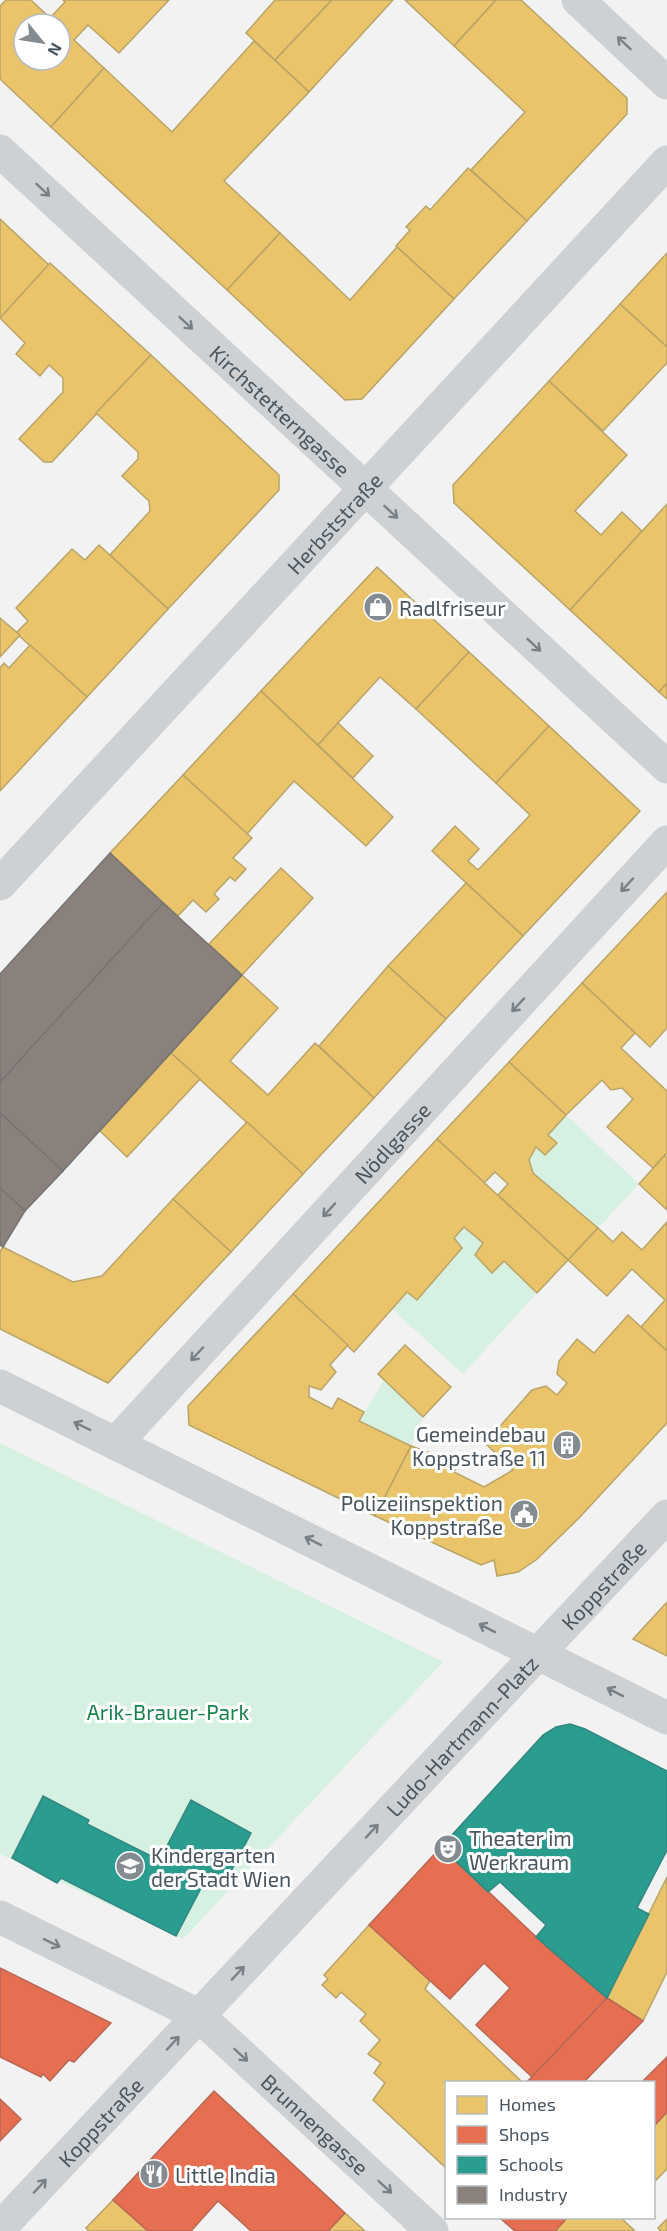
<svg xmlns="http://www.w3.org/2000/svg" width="667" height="2231" viewBox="0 0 667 2231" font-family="'Exo 2',sans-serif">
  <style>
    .green { fill: #d6f1e1 }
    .homes { fill: #e9c46a; stroke: #b9a367; stroke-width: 1.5; fill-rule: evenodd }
    .shops { fill: #e76f51; stroke: #b86755; stroke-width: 1.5 }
    .schools { fill: #2a9d8f; stroke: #338781; stroke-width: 1.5 }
    .industry { fill: #8a817c; stroke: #767473; stroke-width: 1.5 }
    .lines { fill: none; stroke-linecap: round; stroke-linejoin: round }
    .minor { stroke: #ced1d3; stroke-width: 33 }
    .secondary { stroke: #ced1d4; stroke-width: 33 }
    .oneway { stroke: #788088 }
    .labels { text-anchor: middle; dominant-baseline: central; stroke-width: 6; stroke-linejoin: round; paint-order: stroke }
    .street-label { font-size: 21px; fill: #49555f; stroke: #fff }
    .poi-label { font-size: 21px; fill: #49555f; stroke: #fff; text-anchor: start }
    .park-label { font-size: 21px; fill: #17834d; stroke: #fff }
  </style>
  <rect width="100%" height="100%" fill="#f2f2f2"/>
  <g class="green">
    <path d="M566 1115 639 1184 598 1228 533 1173C527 1163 530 1156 536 1147L545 1155 557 1143 548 1135Z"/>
    <polygon points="464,1227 483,1243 475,1255 492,1273 504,1261 537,1293 463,1374 392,1309 407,1292 417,1300 462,1248 454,1238"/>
    <polygon points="384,1380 423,1417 411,1446 359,1421"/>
    <polygon points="0,1443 443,1662 183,1939 0,1854"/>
  </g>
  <g class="homes">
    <path d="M6 0H31L50 18 65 2 63 0H169L119 53 88 25 74 40 104 68 51 127 0 79V6ZM24 24H60V60H24Z"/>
    <polygon points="275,0 332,0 275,60 246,33"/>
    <polygon points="332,0 393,0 309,92 275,60"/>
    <polygon points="405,0 496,0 454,46"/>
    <polygon points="496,0 521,0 627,98 627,114 527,221 471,170 525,112 454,46"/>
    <polygon points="254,41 309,92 224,181 280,233 227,290 51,127 104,68 172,132"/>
    <polygon points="468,168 527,221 454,299 396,246 410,230 406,227 426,206 430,210"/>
    <polygon points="0,219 49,265 0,318"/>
    <polygon points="280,233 350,300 397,247 454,299 362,399 345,400 227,290"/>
    <polygon points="667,253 667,347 620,304"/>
    <polygon points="50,263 151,355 52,462 44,462 19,439 63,392 63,378 49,365 40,376 16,354 25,343 0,318"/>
    <polygon points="620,304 667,347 667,363 603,431 549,381"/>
    <polygon points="151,355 279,475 279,490 168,609 110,555 150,511 149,501 122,476 138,459 138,452 96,413"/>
    <polygon points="549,381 627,455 575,511 601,535 622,512 642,531 570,610 454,503 453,485"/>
    <polygon points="667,504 667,683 659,692 570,610"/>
    <polygon points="99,545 168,609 87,697 16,633 28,621 16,608 72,549 85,560"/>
    <polygon points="377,567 469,652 416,709 380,677 318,745 261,691"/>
    <polygon points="0,618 20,635 0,657"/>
    <polygon points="30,645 87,697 0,791 0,668 4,663 9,668"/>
    <polygon points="469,652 549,726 496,783 416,709"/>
    <polygon points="667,683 667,699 659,692"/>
    <polygon points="261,691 393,817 366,846 294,781 247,834 183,775"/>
    <polygon points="338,723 373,756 353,778 318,745"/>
    <polygon points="549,726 640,811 523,936 432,851 455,826 479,849 468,861 478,870 530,815 496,783"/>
    <polygon points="183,775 252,838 233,858 246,869 235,881 230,877 214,894 219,899 206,912 193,900 178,916 110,853"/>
    <polygon points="281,868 313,898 242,975 209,944"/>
    <polygon points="466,883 523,936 446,1019 388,966"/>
    <polygon points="667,892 667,1028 650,1047 582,983"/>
    <polygon points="388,966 446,1019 374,1098 319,1046"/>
    <polygon points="242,975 278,1008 230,1061 268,1095 315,1043 374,1098 303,1174 171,1053"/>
    <polygon points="582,983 635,1033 621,1048 667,1091 667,1153 653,1168 607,1127 633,1099 622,1088 611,1090 602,1080 566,1115 509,1062"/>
    <polygon points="171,1053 200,1079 127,1157 100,1131"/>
    <polygon points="509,1062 566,1115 548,1135 557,1143 545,1155 536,1147 529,1160 533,1173 598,1228 568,1260 498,1195 508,1184 495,1172 484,1183 437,1139"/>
    <polygon points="247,1122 303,1174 231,1252 173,1199"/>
    <polygon points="437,1139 568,1260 537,1293 504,1261 492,1273 475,1255 483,1243 464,1227 454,1238 462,1248 417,1300 407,1292 354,1352 293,1294"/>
    <polygon points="665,1155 667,1158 667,1210 639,1184"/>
    <polygon points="173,1199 231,1252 108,1383 0,1329 0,1252 3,1247 73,1282 102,1276"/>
    <polygon points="667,1222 667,1351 641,1327 665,1300 632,1269 607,1296 568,1260 598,1228 613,1242 622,1232 642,1250"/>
    <polygon points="293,1294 348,1345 330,1365 336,1372 321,1390 309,1386 309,1397 332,1409 338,1398 364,1412 359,1421 411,1446 375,1516 189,1425 188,1406"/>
    <polygon points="628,1315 667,1351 667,1423 579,1518 536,1560 518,1572 497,1576 494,1560 481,1565 375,1516 411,1446 458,1463 454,1472 484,1487 513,1470 485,1443 532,1390 546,1386 557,1395 567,1383 557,1374 559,1361 577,1339 594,1353"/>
    <polygon points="405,1345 451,1387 423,1417 378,1374"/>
    <polygon points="667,1602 667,1656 633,1639"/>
    <polygon points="667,1877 667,1972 643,2021 607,1998"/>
    <polygon points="369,1925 430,1981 425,1989 522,2082 446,2082 446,2168 373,2100 385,2083 374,2073 381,2063 368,2054 380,2040 360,2021 366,2014 341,1992 336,1998 322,1985 328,1979 324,1975"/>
    <polygon points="667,2112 667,2169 656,2180 654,2177 654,2126"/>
    <polygon points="113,2200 148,2231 89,2231 86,2228"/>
    <polygon points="345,2213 365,2231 328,2231"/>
    <polygon points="567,2218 621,2218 635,2231 555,2231"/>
    <polygon points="667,2219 667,2231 661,2231 658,2228"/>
  </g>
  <g class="shops">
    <polygon points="441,1847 548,1948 607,1998 532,2077 476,2025 510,1988 484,1963 450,1999 369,1925"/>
    <polygon points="0,1968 111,2023 74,2062 69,2060 50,2081 43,2074 41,2077 0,2057"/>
    <polygon points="607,1998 643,2021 584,2082 527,2082"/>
    <polygon points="667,2057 667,2112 654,2126 654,2082 642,2082"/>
    <polygon points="214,2091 345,2213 328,2231 251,2231 218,2201 191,2231 148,2231 113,2200"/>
    <polygon points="0,2099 21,2119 0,2141"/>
    <polygon points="500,2218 567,2218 555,2231 515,2231"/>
  </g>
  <g class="schools">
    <polygon points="570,1724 585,1729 667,1771 667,1850 637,1908 649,1914 607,1998 536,1937 546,1925 500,1882 488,1892 441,1847 543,1735 556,1727"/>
    <polygon points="43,1796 89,1820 87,1824 163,1862 170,1850 166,1848 191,1800 251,1833 227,1879 210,1871 176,1936 61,1878 57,1883 12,1858"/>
  </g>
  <g class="industry">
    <polygon points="110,853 163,903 0,1082 0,974"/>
    <polygon points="163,903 242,975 63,1171 0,1113 0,1082"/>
    <polygon points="0,1113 63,1171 25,1211 0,1188"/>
    <polygon points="0,1188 25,1211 3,1247 0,1245"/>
  </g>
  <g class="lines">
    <g class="minor">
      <polyline points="578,0 667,83"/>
      <path id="s1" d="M0 151 667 767"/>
      <path id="s2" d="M0 884 667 162"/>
      <polyline points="0,1386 667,1718"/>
      <path id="s3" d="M116 1443 667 842"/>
      <path id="s4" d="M0 1917 198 2015 432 2231"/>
    </g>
    <path class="secondary" id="s5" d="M0 2228 667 1516"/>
  </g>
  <defs><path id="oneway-shaft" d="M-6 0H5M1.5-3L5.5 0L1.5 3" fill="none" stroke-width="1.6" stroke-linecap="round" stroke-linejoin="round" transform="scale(1.5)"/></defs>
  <g class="oneway">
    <use href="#oneway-shaft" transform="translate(624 43) rotate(-137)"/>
    <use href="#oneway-shaft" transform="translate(43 190) rotate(43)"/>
    <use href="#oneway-shaft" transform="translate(186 323) rotate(43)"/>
    <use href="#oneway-shaft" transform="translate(391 512) rotate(43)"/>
    <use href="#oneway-shaft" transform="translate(534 645) rotate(43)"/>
    <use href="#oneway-shaft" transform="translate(627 885) rotate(133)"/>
    <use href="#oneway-shaft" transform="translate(518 1005) rotate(133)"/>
    <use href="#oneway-shaft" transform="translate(329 1210) rotate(133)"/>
    <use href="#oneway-shaft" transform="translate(197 1354) rotate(133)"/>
    <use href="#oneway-shaft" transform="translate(82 1426) rotate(-154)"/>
    <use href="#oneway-shaft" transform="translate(313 1541) rotate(-153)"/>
    <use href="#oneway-shaft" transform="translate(487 1628) rotate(-153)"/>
    <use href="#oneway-shaft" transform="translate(615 1692) rotate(-153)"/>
    <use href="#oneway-shaft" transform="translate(372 1831) rotate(-47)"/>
    <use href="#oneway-shaft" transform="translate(52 1943) rotate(26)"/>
    <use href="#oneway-shaft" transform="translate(238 1973) rotate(-47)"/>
    <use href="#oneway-shaft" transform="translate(173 2043) rotate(-47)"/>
    <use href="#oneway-shaft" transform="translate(241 2055) rotate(43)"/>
    <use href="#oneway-shaft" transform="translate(40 2186) rotate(-47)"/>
    <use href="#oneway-shaft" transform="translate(385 2187) rotate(43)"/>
  </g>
  <defs>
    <g id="shop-disc" transform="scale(1.5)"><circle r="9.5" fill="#848c92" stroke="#fff"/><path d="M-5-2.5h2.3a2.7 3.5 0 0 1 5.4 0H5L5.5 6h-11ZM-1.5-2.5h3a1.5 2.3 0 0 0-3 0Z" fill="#fff"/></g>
    <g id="building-disc" transform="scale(1.5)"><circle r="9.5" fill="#848c92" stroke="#fff"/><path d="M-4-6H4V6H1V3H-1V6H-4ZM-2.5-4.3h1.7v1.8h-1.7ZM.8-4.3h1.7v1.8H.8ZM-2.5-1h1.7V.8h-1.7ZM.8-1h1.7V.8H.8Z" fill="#fff"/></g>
    <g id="civic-disc" transform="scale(1.5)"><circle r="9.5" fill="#848c92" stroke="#fff"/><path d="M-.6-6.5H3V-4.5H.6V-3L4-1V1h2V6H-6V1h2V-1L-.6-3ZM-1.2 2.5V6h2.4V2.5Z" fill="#fff"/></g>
    <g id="theatre-disc" transform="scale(1.5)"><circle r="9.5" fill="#848c92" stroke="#fff"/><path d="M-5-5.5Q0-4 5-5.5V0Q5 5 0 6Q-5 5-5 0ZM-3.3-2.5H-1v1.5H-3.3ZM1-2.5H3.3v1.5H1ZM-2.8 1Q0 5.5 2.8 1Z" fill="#fff"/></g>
    <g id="school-disc" transform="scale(1.5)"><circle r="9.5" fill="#848c92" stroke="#fff"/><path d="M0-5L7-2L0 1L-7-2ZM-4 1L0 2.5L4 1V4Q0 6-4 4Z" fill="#fff"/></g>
    <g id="restaurant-disc" transform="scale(1.5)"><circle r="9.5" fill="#848c92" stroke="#fff"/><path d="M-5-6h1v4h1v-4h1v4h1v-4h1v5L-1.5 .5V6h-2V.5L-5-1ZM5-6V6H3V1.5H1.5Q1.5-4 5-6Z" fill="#fff"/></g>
  </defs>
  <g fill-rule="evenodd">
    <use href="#shop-disc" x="378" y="607"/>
    <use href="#building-disc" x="567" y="1445"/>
    <use href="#civic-disc" x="524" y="1514"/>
    <use href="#theatre-disc" x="448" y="1849"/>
    <use href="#school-disc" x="130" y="1866"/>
    <use href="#restaurant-disc" x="154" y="2174"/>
  </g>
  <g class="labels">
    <g class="street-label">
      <text stroke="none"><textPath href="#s1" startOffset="382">Kirchstetterngasse</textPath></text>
      <text stroke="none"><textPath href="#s2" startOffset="492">Herbststraße</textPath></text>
      <text stroke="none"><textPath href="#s3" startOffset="408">Nödlgasse</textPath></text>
      <text stroke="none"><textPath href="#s5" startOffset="882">Koppstraße</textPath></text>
      <text stroke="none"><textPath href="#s5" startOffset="675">Ludo-Hartmann-Platz</textPath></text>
      <text stroke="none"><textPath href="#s5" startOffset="146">Koppstraße</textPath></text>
      <text stroke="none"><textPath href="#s4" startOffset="381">Brunnengasse</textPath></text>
    </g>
    <g class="poi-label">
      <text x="399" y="607">Radlfriseur</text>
      <text x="546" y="1433" text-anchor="end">Gemeindebau<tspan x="546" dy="24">Koppstraße 11</tspan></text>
      <text x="503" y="1502" text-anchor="end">Polizeiinspektion<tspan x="503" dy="24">Koppstraße</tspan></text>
      <text x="469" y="1837">Theater im<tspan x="469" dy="24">Werkraum</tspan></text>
      <text x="151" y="1854">Kindergarten<tspan x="151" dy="24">der Stadt Wien</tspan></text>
      <text x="175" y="2174">Little India</text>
    </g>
    <g class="park-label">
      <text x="168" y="1711">Arik-Brauer-Park</text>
    </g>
  </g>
  <rect x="445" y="2081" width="210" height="138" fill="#ffffff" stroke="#b6bbbf" stroke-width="1.5"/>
  <rect x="457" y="2096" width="30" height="18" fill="#e9c46a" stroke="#b6bbbf" stroke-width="1.5"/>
  <text x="499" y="2111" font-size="18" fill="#49555f">Homes</text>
  <rect x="457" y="2126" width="30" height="18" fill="#e76f51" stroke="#b6bbbf" stroke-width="1.5"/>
  <text x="499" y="2141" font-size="18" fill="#49555f">Shops</text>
  <rect x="457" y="2156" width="30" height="18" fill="#2a9d8f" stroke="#b6bbbf" stroke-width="1.5"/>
  <text x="499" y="2171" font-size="18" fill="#49555f">Schools</text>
  <rect x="457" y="2186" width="30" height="18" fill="#8a817c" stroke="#b6bbbf" stroke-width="1.5"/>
  <text x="499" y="2201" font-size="18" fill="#49555f">Industry</text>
  <g transform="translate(42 42) rotate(120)"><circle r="28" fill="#ffffff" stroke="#b6bbbf" stroke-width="1.5"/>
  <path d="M0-4.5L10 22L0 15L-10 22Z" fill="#848c92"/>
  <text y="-9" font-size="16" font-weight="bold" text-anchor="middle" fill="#49555f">N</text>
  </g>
</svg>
